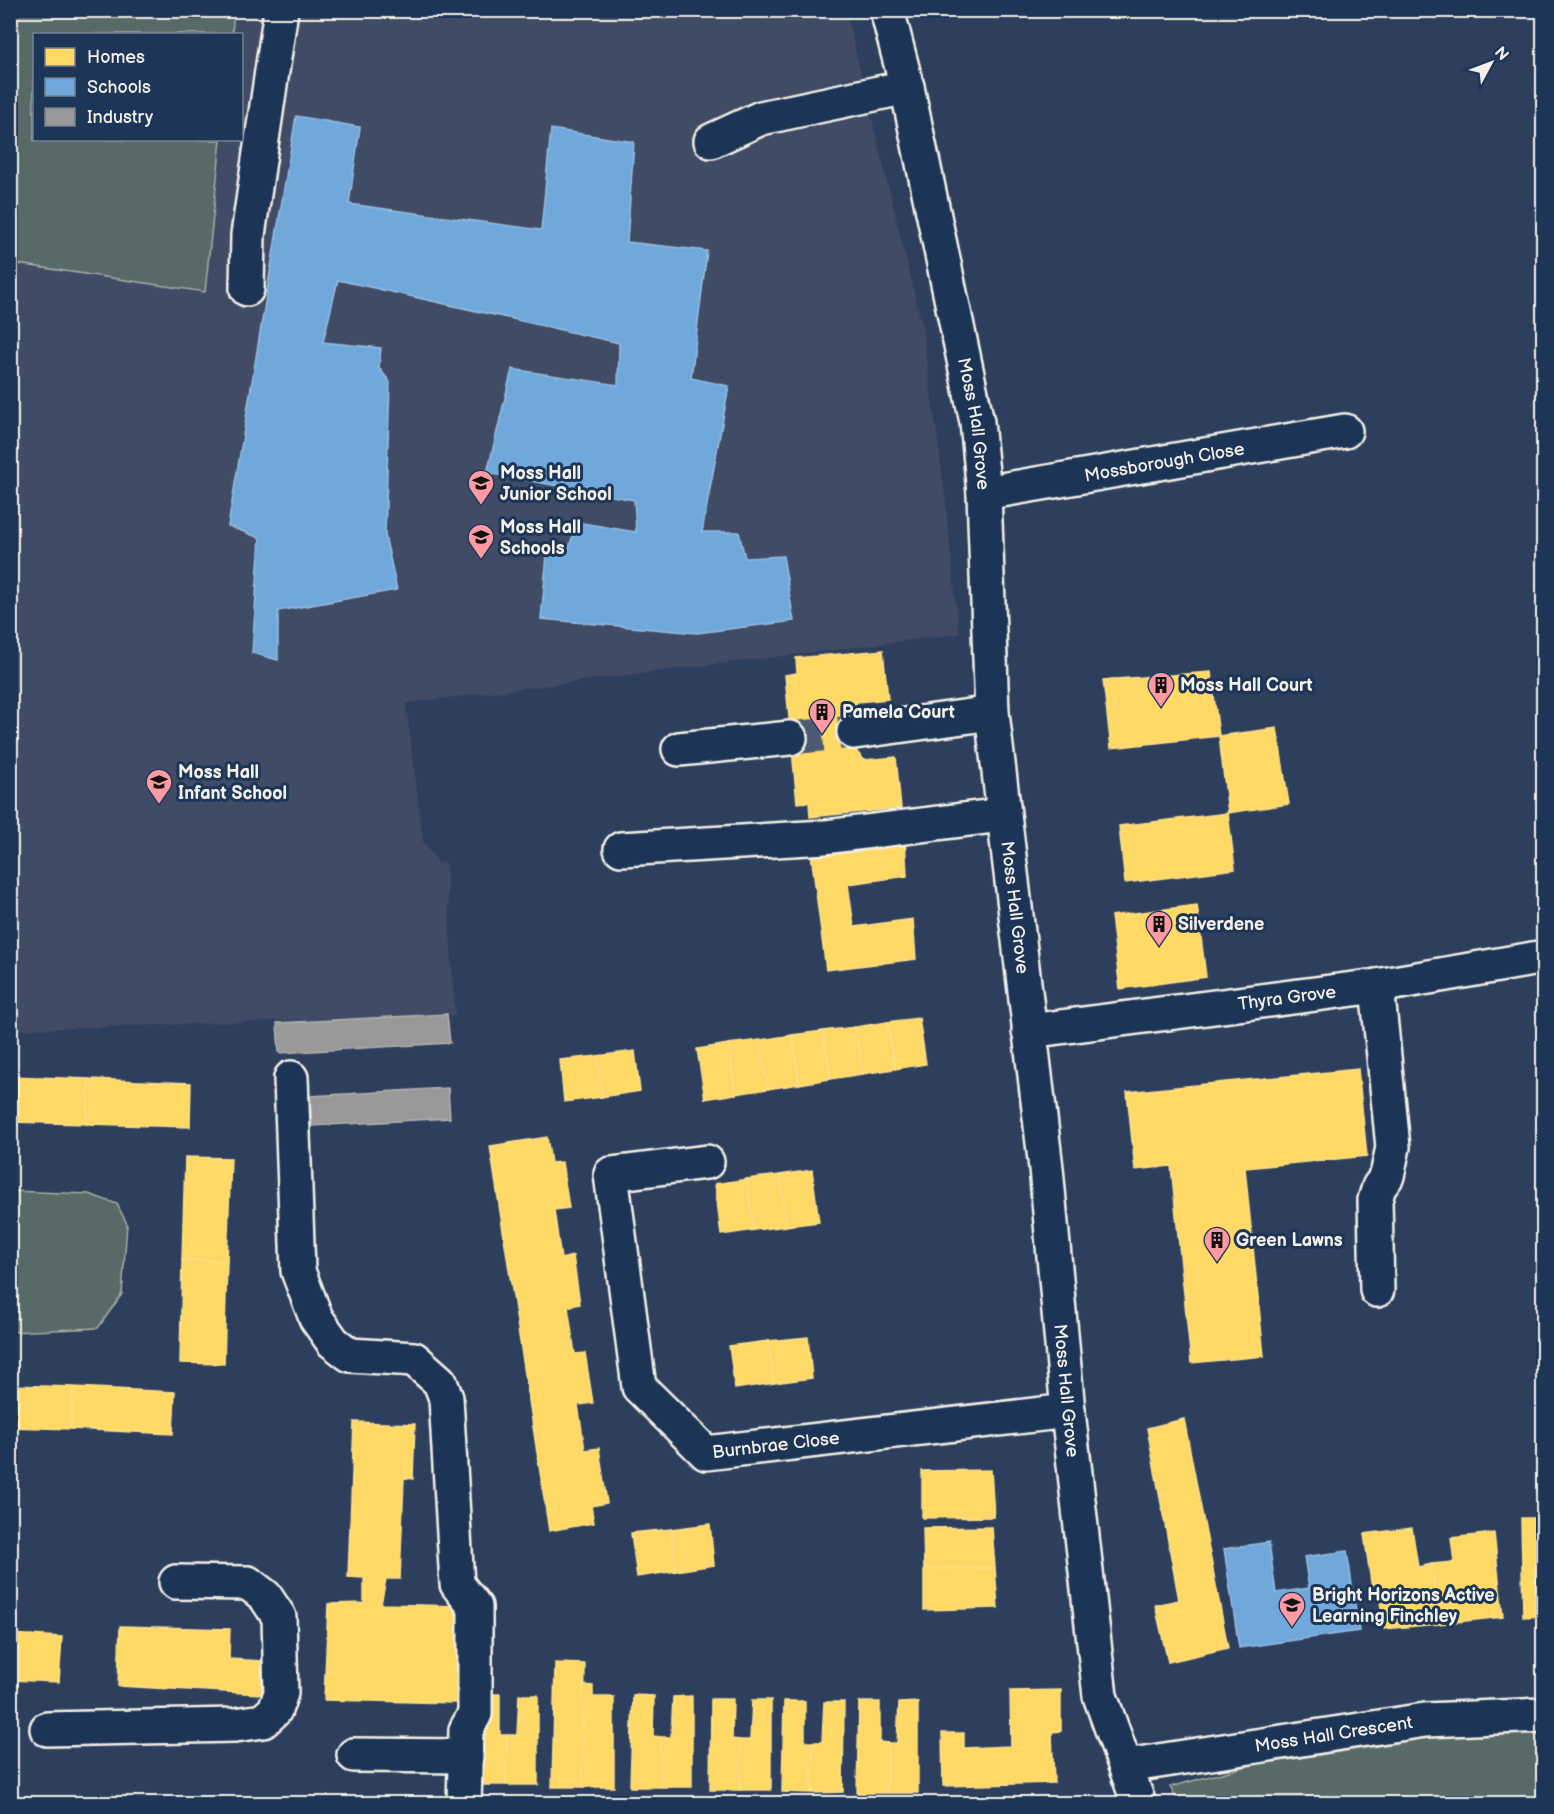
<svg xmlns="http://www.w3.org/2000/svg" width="1554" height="1814" viewBox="0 0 1554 1814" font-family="'Balsamiq Sans',sans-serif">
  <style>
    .built { fill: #404b65; fill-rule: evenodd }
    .green { fill: #586b67; stroke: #a6aea8; stroke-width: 1.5 }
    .homes { fill: #ffd966; stroke: #fce08d; stroke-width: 1.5 }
    .schools { fill: #6fa8dc; stroke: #97bee0; stroke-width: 1.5 }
    .industry { fill: #999; stroke: #b4b3b1; stroke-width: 1.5 }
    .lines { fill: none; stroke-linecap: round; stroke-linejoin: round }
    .minor-tunnel { stroke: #4b5a72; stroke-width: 33; stroke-dasharray: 33 16; stroke-linecap: butt }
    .minor-casing { stroke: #f4f1e8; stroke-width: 38 }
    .minor { stroke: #1d3557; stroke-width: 33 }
    .labels { text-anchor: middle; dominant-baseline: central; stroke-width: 6; stroke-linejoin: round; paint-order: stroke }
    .street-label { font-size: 18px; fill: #f4f1e8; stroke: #1d3557 }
    .poi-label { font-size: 18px; font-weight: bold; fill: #f4f1e8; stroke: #1d3557; text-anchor: start }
  </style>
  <rect width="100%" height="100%" fill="#2d3f5d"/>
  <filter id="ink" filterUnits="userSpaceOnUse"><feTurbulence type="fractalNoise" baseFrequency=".0167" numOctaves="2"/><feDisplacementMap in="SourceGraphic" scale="12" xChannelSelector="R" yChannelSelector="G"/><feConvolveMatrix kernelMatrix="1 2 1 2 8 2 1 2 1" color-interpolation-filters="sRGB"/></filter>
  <g filter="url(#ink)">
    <path class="built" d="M10 11H846L922 325 944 487 959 634 406 703 423 841 438 863H446L455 1015 11 1030ZM34 34H242V140H34Z"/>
    <g class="green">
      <polygon points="11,10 234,11 232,34 34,34 34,140 221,140 205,292 11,263"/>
      <polygon points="11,1191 89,1194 117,1204 127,1224 122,1294 98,1328 11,1332"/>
      <polygon points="1512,1726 1543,1727 1543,1803 1179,1804 1170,1787 1288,1755"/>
    </g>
    <g class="homes">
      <polygon points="883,650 888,699 857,702 853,710 857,752 864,760 896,757 901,808 810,817 809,802 797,803 785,675 797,673 796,658"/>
      <polygon points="1211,672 1219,736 1111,748 1103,680"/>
      <polygon points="1277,728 1289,804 1228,813 1219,736"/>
      <polygon points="1228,813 1235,869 1125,883 1119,826"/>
      <polygon points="905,838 907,876 848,884 854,927 913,919 916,959 826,970 810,846"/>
      <polygon points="1197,905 1206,977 1120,989 1111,916"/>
      <polygon points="919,1018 926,1064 895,1069 887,1022"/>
      <polygon points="887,1022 895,1069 863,1074 855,1027"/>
      <polygon points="855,1027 863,1074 831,1079 823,1031"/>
      <polygon points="823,1031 831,1079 800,1084 792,1035"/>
      <polygon points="792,1035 800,1084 768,1089 760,1040"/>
      <polygon points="760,1040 768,1089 736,1094 728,1044"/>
      <polygon points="728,1044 736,1094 705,1099 697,1049"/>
      <polygon points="635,1051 640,1091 602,1097 597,1056"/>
      <polygon points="597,1056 602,1097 564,1102 560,1060"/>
      <polygon points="1358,1069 1367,1156 1245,1168 1264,1356 1191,1363 1171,1166 1135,1170 1127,1092"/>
      <polygon points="10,1076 89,1079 87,1124 10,1122"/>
      <polygon points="89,1079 191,1083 190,1127 87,1124"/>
      <polygon points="547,1137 551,1163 562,1162 569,1208 554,1210 561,1259 573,1256 580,1304 568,1307 575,1354 585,1353 593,1403 578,1405 585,1450 599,1448 607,1503 591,1506 594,1523 549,1531 490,1146"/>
      <polygon points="185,1157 231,1158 227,1261 182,1260"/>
      <polygon points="812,1170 819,1222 786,1226 780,1175"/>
      <polygon points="780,1175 786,1226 754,1230 747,1179"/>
      <polygon points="747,1179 754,1230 721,1235 715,1184"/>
      <polygon points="182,1260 227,1261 224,1364 180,1363"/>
      <polygon points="808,1337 812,1378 774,1383 768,1341"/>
      <polygon points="768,1341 774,1383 735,1389 729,1346"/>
      <polygon points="10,1385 73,1387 71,1429 10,1427"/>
      <polygon points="73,1387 175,1392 173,1434 71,1429"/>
      <polygon points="1184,1419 1228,1648 1168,1662 1155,1605 1179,1600 1147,1428"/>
      <polygon points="354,1422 415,1424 413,1479 404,1478 400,1579 386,1579 381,1604 459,1606 456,1703 324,1700 328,1604 364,1603 364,1578 348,1577"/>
      <polygon points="991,1470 994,1517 922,1518 922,1471"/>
      <polygon points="1521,1518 1544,1518 1544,1616 1523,1617"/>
      <polygon points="710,1524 714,1565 676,1571 671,1529"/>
      <polygon points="992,1527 995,1568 924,1569 923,1528"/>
      <polygon points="1412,1528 1418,1567 1432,1564 1438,1624 1384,1629 1378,1588 1372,1589 1364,1534"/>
      <polygon points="671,1529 676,1571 637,1577 631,1533"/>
      <polygon points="1494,1533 1503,1617 1438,1624 1432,1564 1454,1562 1451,1538"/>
      <polygon points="995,1568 998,1608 924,1610 924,1569"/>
      <polygon points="120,1626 230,1629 229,1659 262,1661 261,1694 118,1686"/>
      <polygon points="10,1634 62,1637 59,1682 10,1680"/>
      <polygon points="555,1663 585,1664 583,1787 552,1787"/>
      <polygon points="583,1685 593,1686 593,1697 614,1697 614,1787 583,1787"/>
      <polygon points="1061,1690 1061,1731 1052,1732 1054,1783 943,1786 942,1733 964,1733 964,1748 1011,1746 1010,1691"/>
      <polygon points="478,1694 500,1694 500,1735 507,1735 506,1785 476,1785"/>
      <polygon points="519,1695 538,1695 538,1785 506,1785 507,1735 517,1735"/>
      <polygon points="633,1695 654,1696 653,1736 661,1737 661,1787 630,1787"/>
      <polygon points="692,1696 692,1787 661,1787 661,1737 671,1737 673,1697"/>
      <polygon points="711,1699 733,1699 732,1739 740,1740 740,1790 710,1790"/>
      <polygon points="752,1700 771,1700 771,1790 740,1790 740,1740 750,1740"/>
      <polygon points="784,1701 805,1701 805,1742 813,1742 812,1793 782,1792"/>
      <polygon points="824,1702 844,1702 843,1792 812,1793 813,1742 822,1742"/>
      <polygon points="859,1702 880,1702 880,1742 888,1743 887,1793 857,1793"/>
      <polygon points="918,1702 918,1793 887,1793 888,1743 897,1743 899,1703"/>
    </g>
    <g class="schools">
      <polygon points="296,116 360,127 349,204 541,230 551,129 634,142 627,242 707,251 691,378 729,386 702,532 739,532 745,558 783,556 794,621 697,633 541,619 547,555 567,554 577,522 636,532 634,500 487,473 512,369 618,385 619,343 338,280 323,342 381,348 379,368 390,382 385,535 397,590 278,611 278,660 252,653 260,538 228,526"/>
      <polygon points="1269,1542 1276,1593 1309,1588 1304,1557 1347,1551 1359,1631 1239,1648 1224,1549"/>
    </g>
    <g class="industry">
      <polygon points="447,1014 450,1043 279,1053 277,1023"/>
      <polygon points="448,1088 450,1118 312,1126 310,1096"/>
    </g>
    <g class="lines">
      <polyline class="minor-tunnel" points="790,738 854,732"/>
      <g class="minor-casing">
        <g id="minor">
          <path id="s1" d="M887 10 907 87 977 422 984 493 992 713 1046 1168 1068 1411 1100 1696 1139 1804"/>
          <polyline points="711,141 761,118 907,87"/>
          <polyline points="247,289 248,235 281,10"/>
          <path id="s2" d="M984 493 1345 431"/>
          <polyline points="854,732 992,713"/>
          <polyline points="679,749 790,738"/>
          <polyline points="621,849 825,837 1002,815"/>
          <path id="s3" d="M1029 1031 1377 986 1544 957"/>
          <polyline points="291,1078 298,1271 316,1318 333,1342 350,1355 414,1359 440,1382 446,1398 457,1584 475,1607 475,1714 466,1730 464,1804"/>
          <path id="s4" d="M707 1162 611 1174 639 1387 706 1453 1068 1411"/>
          <polyline points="1377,1290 1375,1200 1379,1187 1387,1176 1393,1147 1377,986"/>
          <polyline points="47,1729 235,1725 263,1721 275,1710 281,1693 279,1617 265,1596 248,1583 176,1582"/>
          <polyline points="354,1755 466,1756"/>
          <path id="s5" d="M1126 1766 1425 1720 1544 1715"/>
        </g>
      </g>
      <use href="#minor" class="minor"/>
    </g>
  </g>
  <defs>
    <g id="school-pin" transform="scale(1.35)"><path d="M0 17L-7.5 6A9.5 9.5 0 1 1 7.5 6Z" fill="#ff9aa2" stroke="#1d3557"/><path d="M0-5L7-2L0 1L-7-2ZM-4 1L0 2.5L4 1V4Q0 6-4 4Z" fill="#111"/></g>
    <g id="building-pin" transform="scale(1.35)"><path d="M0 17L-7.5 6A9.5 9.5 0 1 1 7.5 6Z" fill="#ff9aa2" stroke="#1d3557"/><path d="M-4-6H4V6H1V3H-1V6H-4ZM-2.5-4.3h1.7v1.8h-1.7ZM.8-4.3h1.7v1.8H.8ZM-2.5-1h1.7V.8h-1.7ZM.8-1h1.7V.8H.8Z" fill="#111"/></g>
  </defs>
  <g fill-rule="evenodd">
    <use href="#school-pin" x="481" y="483"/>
    <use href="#school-pin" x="481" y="537"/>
    <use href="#building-pin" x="1161" y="685"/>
    <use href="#building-pin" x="822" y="712"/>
    <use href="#school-pin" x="159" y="782"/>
    <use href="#building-pin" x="1159" y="924"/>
    <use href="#building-pin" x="1217" y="1240"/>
    <use href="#school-pin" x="1292" y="1605"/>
  </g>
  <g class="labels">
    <g class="street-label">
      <text stroke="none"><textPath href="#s1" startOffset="423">Moss Hall Grove</textPath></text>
      <text stroke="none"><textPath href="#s2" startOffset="183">Mossborough Close</textPath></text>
      <text stroke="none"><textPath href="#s1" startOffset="909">Moss Hall Grove</textPath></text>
      <text stroke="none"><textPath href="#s3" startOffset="260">Thyra Grove</textPath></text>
      <text stroke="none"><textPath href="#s1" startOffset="1395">Moss Hall Grove</textPath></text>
      <text stroke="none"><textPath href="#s4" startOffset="476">Burnbrae Close</textPath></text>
      <text stroke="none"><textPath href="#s5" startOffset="210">Moss Hall Crescent</textPath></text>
    </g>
    <g class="poi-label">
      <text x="500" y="473">Moss Hall<tspan x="500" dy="21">Junior School</tspan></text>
      <text x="500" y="527">Moss Hall<tspan x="500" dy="21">Schools</tspan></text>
      <text x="1180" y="685">Moss Hall Court</text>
      <text x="842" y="712">Pamela Court</text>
      <text x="178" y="772">Moss Hall<tspan x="178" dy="21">Infant School</tspan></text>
      <text x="1178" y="924">Silverdene</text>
      <text x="1236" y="1240">Green Lawns</text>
      <text x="1312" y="1595">Bright Horizons Active<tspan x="1312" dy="21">Learning Finchley</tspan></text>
    </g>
  </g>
  <rect width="1554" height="1814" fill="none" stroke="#1d3557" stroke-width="36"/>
  <rect x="18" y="18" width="1518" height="1778" fill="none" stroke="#f4f1e8" stroke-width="2" filter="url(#ink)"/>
  <rect x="33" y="33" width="210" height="108" fill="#1d3557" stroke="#738091" stroke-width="1.5"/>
  <rect x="45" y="48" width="30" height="18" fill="#ffd966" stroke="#738091" stroke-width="1.5"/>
  <text x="87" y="63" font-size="18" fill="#f4f1e8">Homes</text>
  <rect x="45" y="78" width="30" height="18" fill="#6fa8dc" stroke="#738091" stroke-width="1.5"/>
  <text x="87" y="93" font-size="18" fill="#f4f1e8">Schools</text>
  <rect x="45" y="108" width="30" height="18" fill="#999999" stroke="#738091" stroke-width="1.5"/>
  <text x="87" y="123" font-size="18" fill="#f4f1e8">Industry</text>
  <g transform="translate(1491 63) rotate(49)" stroke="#1d3557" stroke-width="4.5" paint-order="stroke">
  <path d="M0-4.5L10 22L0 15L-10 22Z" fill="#f4f1e8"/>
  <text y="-9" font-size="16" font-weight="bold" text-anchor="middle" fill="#f4f1e8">N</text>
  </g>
</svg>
